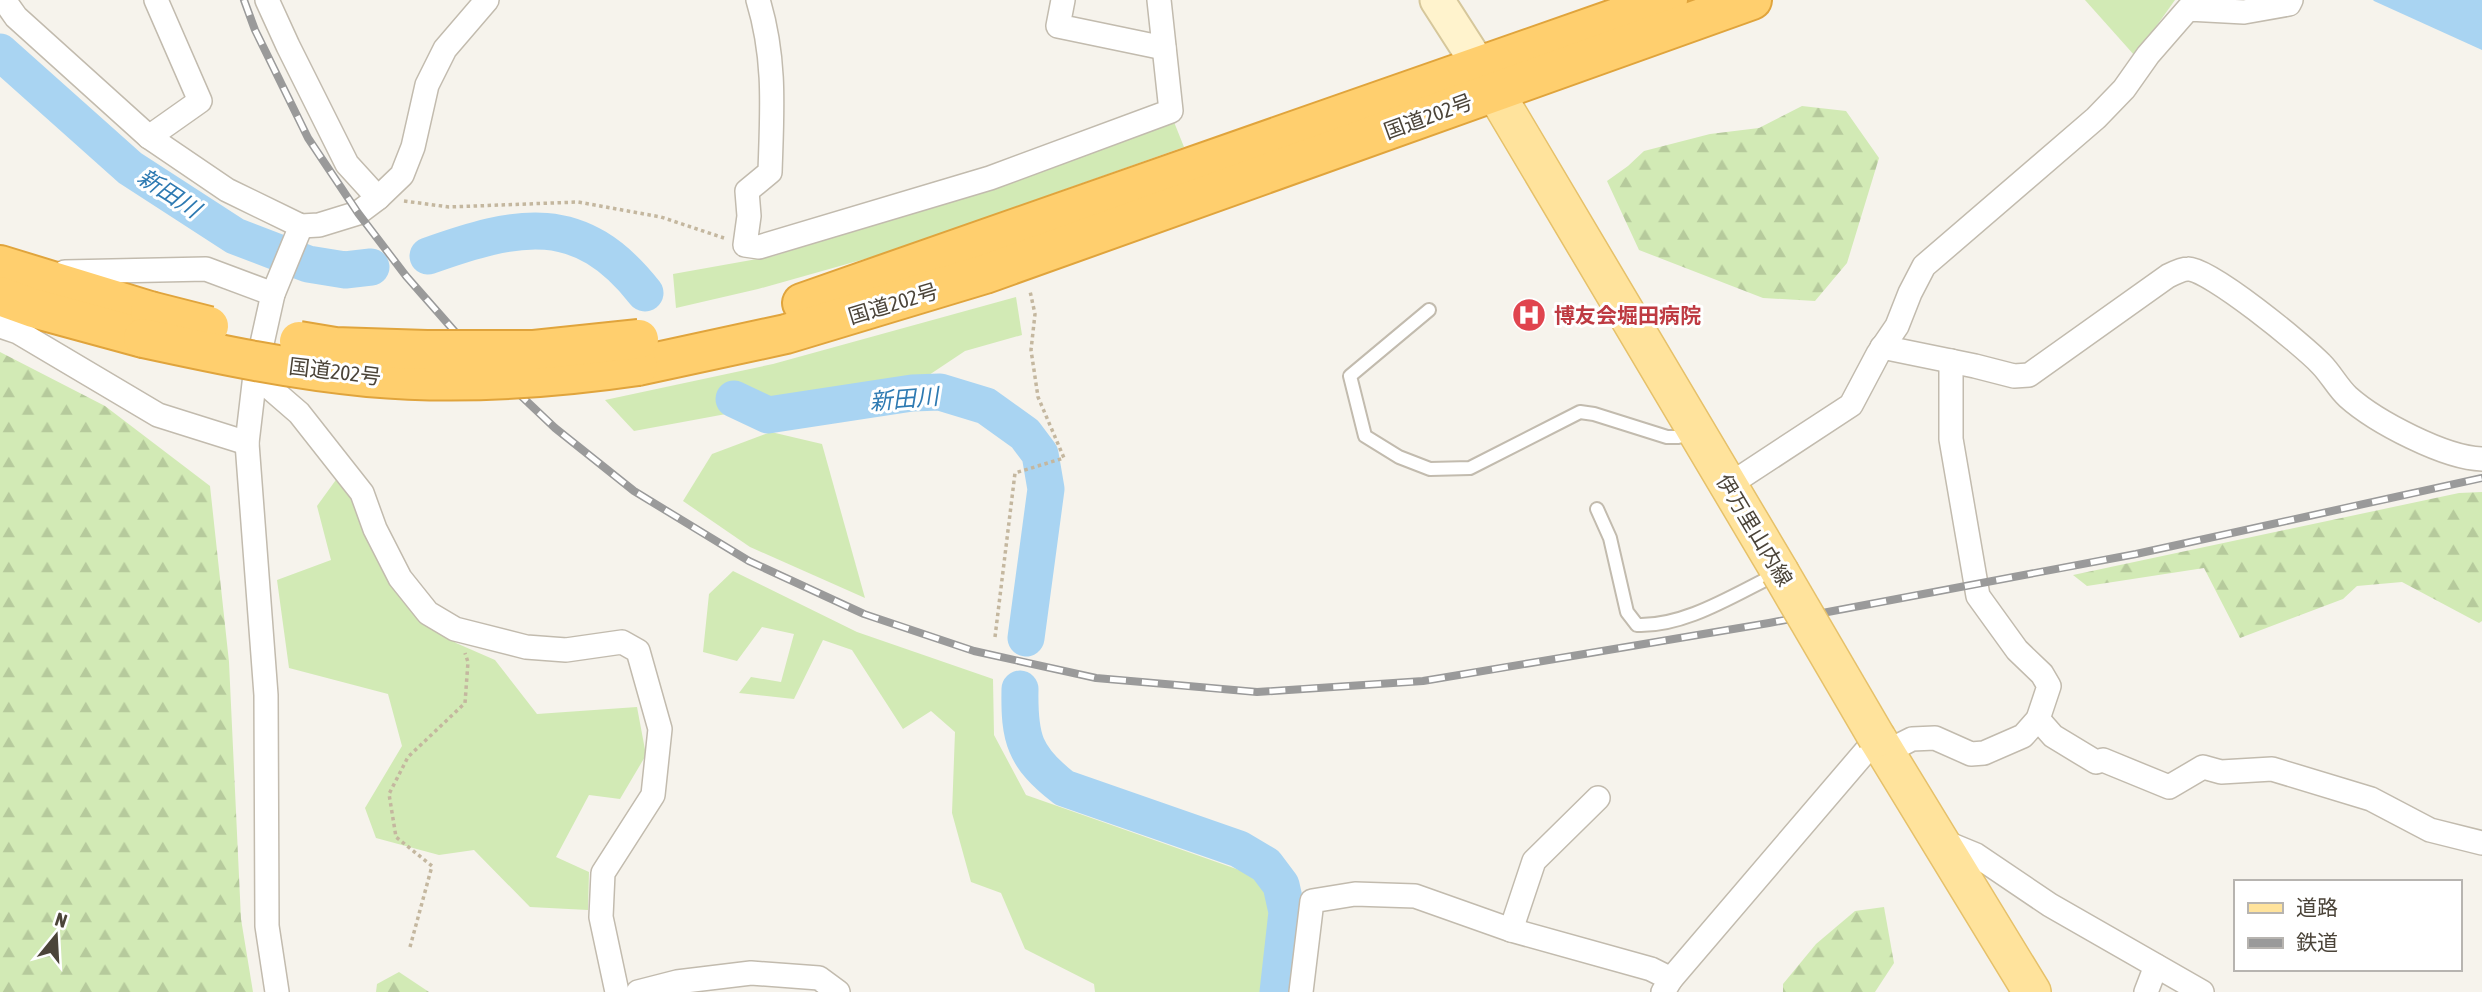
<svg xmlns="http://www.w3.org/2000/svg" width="2482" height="992" viewBox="0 0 2482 992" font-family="'Asap Condensed','Noto Sans JP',sans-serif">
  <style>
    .grass { fill: #d2eab5 }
    .forest { fill: url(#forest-firs) }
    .water { fill: #a9d4f2 }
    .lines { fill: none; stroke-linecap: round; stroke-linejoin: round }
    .river { stroke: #a9d4f2; stroke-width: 37 }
    .lane-casing { stroke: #c2bbae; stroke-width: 16 }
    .street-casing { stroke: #c2bbae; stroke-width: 26 }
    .secondary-casing { stroke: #d6c79b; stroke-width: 37 }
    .primary-casing { stroke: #e6c16a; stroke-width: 40 }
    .highway-casing { stroke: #e0a43c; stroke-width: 42 }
    .path { stroke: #c4b79f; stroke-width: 3.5; stroke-dasharray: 3.5 3.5; stroke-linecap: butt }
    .lane { stroke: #fff; stroke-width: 12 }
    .street { stroke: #fff; stroke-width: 23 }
    .secondary { stroke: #fff3cd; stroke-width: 33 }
    .primary { stroke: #ffe39c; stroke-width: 37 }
    .highway { stroke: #ffcf6e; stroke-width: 38 }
    .rail-casing { stroke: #9a9a9a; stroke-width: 8 }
    .rail { stroke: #fff; stroke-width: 5; stroke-dasharray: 16; stroke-linecap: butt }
    .primary-bridge-casing { stroke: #e6c16a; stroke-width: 40; stroke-linecap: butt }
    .highway-bridge-casing { stroke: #e0a43c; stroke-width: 42; stroke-linecap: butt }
    .primary-bridge { stroke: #ffe39c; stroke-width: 37 }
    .highway-bridge { stroke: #ffcf6e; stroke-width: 38 }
    .labels { text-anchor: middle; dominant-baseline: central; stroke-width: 6; stroke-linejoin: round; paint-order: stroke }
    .street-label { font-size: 21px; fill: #4b4439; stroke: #fff }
    .health-label { font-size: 21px; font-weight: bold; fill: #be3a42; stroke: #fff; text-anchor: start }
    .water-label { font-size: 23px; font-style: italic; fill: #2e7ab2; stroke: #fff }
  </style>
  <defs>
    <pattern id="forest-firs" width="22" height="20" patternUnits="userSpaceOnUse" patternTransform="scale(1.75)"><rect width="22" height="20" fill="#d2eab5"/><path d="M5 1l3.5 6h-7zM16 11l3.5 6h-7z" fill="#b6ca9c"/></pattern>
  </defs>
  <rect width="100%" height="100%" fill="#f6f3ec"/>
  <g class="grass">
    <polygon points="2085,0 2175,0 2135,56"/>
    <polygon points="1174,122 1184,147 886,253 758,289 676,308 673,274 774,256"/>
    <polygon points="1016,297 1022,335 965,351 926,377 634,431 605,400 773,364"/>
    <polygon points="771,432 822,444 865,598 750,547 683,501 712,454"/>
    <polygon points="338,477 361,513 401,599 456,643 495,660 537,714 637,707 646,755 620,799 589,795 556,857 589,872 588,910 530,907 474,850 439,855 376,838 365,808 402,746 388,694 289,668 277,580 331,560 317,506"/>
    <polygon points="733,571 857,632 993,679 994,735 1026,795 1245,872 1264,887 1276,917 1264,992 1095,992 1094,984 1025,949 1001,893 971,882 952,813 955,732 931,711 903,729 852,650 823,640 794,699 739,693 751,677 781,682 794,634 762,627 737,661 703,652 709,594"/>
  </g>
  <g class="forest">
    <polygon points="1802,106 1846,111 1879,158 1847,263 1815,301 1763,298 1639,250 1607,181 1628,166 1644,151 1710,134 1759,128"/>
    <polygon points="0,352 105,406 210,486 229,662 241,919 253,992 0,992"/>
    <polygon points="2482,492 2482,621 2479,623 2402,582 2357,586 2343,599 2240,638 2204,568 2087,586 2073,575 2459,493"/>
    <polygon points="1884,907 1894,963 1875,992 1783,992 1783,984 1816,944 1855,911"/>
    <polygon points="399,972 429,992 376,992 377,984"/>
  </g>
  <polygon class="water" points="2373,0 2482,0 2482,50 2374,1"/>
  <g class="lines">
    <g class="river">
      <polyline points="0,52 130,168 235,236 308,264 345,270 371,267"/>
      <path d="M428 256C518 224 580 210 645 293"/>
      <polyline points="734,399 768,415 912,393 940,392 986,406 1025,434 1040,454 1046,489 1026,638"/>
      <path d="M1020 689C1019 738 1024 757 1064 788L1239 849 1266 865 1281 885 1287 912 1278 992"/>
    </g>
    <g class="lane-casing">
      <g id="lane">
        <polyline points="1429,310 1350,376 1365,436 1399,457 1430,469 1470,468 1580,412 1594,414 1667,437 1678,437 1693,433"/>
        <path d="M1597 509 1610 538 1627 612 1637 625C1685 627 1735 594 1777 574"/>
      </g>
    </g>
    <g class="street-casing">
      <g id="street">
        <polyline points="4,0 16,17 149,137 227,190 301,226 319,225 358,213 378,198 402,175 413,147 427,85 445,49 487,0"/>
        <polyline points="267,0 288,46 347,164 378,198"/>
        <path d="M758 0C776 59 772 111 770 172L747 191 749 216 745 245 759 247 990 178 1171 111 1159 0"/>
        <polyline points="1063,0 1058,26 1164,48"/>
        <polyline points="149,137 200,101 156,0"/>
        <polyline points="62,279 65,272 206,269 273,294"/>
        <polyline points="0,326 18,332 158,415 247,443"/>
        <path d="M1882 347 1975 366 2014 376 2029 375 2168 276C2174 273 2182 269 2188 269 2209 268 2304 346 2321 364 2331 374 2338 388 2348 397 2376 422 2445 458 2482 459"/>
        <polyline points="255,375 299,413 362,493 375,529 400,578 428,613 455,629 526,647 566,650 622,642 638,651 660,729 653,795 603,873 601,917 617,992"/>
        <polyline points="1729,485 1851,405 1878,354 1897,326 1910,293 1924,266 2096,118 2124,89 2148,55 2188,9 2244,12 2289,4 2291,0"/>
        <polyline points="2038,719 2053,736 2096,762 2103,760 2169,787 2203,767 2221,772 2272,769 2371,799 2430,830 2482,843"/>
        <polyline points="1886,752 1912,739 1935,738 1971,754 1984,753 2023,736 2038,719 2049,686 2042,674 2017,650 1978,596 1951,439 1951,361"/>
        <polyline points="1942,841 1976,855 2050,905 2202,992"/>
        <polyline points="1511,930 1534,861 1598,798"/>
        <polyline points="277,992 267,926 266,695 247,443 255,375 273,294 301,226"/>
        <polyline points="638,992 677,982 751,973 819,978 838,992"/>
        <polyline points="1301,992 1312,901 1355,894 1415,896 1511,930 1651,969 1671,979"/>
        <polyline points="1663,992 1671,979 1877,738"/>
        <polyline points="2146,992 2156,966"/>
      </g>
    </g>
    <g class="secondary-casing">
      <polyline id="secondary" points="1437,0 1480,67"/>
    </g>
    <g class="primary-casing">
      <g id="primary">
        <polyline points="1480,67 1780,572"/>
        <polyline points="1877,738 2032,992"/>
      </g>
    </g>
    <g class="highway-casing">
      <g id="highway">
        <polyline points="0,265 150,311"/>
        <polyline points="0,296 33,308 143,338"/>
        <polyline points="802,303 1668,0"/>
        <polyline points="638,366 786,334 985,274 1752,0"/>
      </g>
    </g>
    <g class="path">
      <polyline points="404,201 449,207 578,202 661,217 724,238"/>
      <polyline points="995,637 1015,473 1064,458 1038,397 1031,350 1035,314 1030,291"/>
      <polyline points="410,947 432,866 396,837 389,794 408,757 465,703 468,662 465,653"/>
    </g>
    <use href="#lane" class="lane"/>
    <use href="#street" class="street"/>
    <use href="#secondary" class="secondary"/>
    <use href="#primary" class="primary"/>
    <use href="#highway" class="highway"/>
    <g class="rail-casing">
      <polyline id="rail" points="244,0 255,30 308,138 358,213 406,276 464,342 555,428 634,491 749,561 864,614 974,651 1096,678 1257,692 1423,681 1769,623 2136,554 2482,478"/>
    </g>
    <use href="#rail" class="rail"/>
    <g class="primary-bridge-casing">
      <polyline id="primary-bridge" points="1780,572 1877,738"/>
    </g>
    <g class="highway-bridge-casing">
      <g id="highway-bridge">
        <polyline points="150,311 209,326"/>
        <path d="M143 338C217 354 292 370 368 377 458 385 549 379 638 366"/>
        <polyline points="299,341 335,347 427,350 534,350 639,339"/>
      </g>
    </g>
    <use href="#primary-bridge" class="primary-bridge"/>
    <use href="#highway-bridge" class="highway-bridge"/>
  </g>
  <defs>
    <g id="hospital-disc" transform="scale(1.75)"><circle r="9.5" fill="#e0444e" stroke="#fff"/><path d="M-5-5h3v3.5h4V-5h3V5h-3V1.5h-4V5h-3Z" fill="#fff"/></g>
  </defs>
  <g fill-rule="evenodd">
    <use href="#hospital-disc" x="1529" y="315"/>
  </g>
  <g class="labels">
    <g class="street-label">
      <text transform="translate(1428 116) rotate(-20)">国道202号</text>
      <text transform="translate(893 303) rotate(-17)">国道202号</text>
      <text transform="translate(335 371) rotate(7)">国道202号</text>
      <text transform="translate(1755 530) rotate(59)">伊万里山内線</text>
    </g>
    <g class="health-label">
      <text x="1554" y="315">博友会堀田病院</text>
    </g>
    <g class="water-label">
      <text transform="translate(169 193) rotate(33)">新田川</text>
      <text transform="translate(904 399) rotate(-5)">新田川</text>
    </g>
  </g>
  <rect x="2234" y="880" width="228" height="91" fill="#ffffff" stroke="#b7b4b0" stroke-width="2"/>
  <rect x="2248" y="903" width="35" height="10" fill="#ffe39c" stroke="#b7b4b0" stroke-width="2"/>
  <text x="2296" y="915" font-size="21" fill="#4b4439">道路</text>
  <rect x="2248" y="938" width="35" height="10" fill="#9a9a9a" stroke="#b7b4b0" stroke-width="2"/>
  <text x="2296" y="950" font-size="21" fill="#4b4439">鉄道</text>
  <g transform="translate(56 936) rotate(18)" stroke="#ffffff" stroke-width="5" paint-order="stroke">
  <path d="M0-5L12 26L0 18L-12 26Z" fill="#4b4439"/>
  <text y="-10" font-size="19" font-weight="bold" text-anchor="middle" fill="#4b4439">N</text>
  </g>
</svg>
